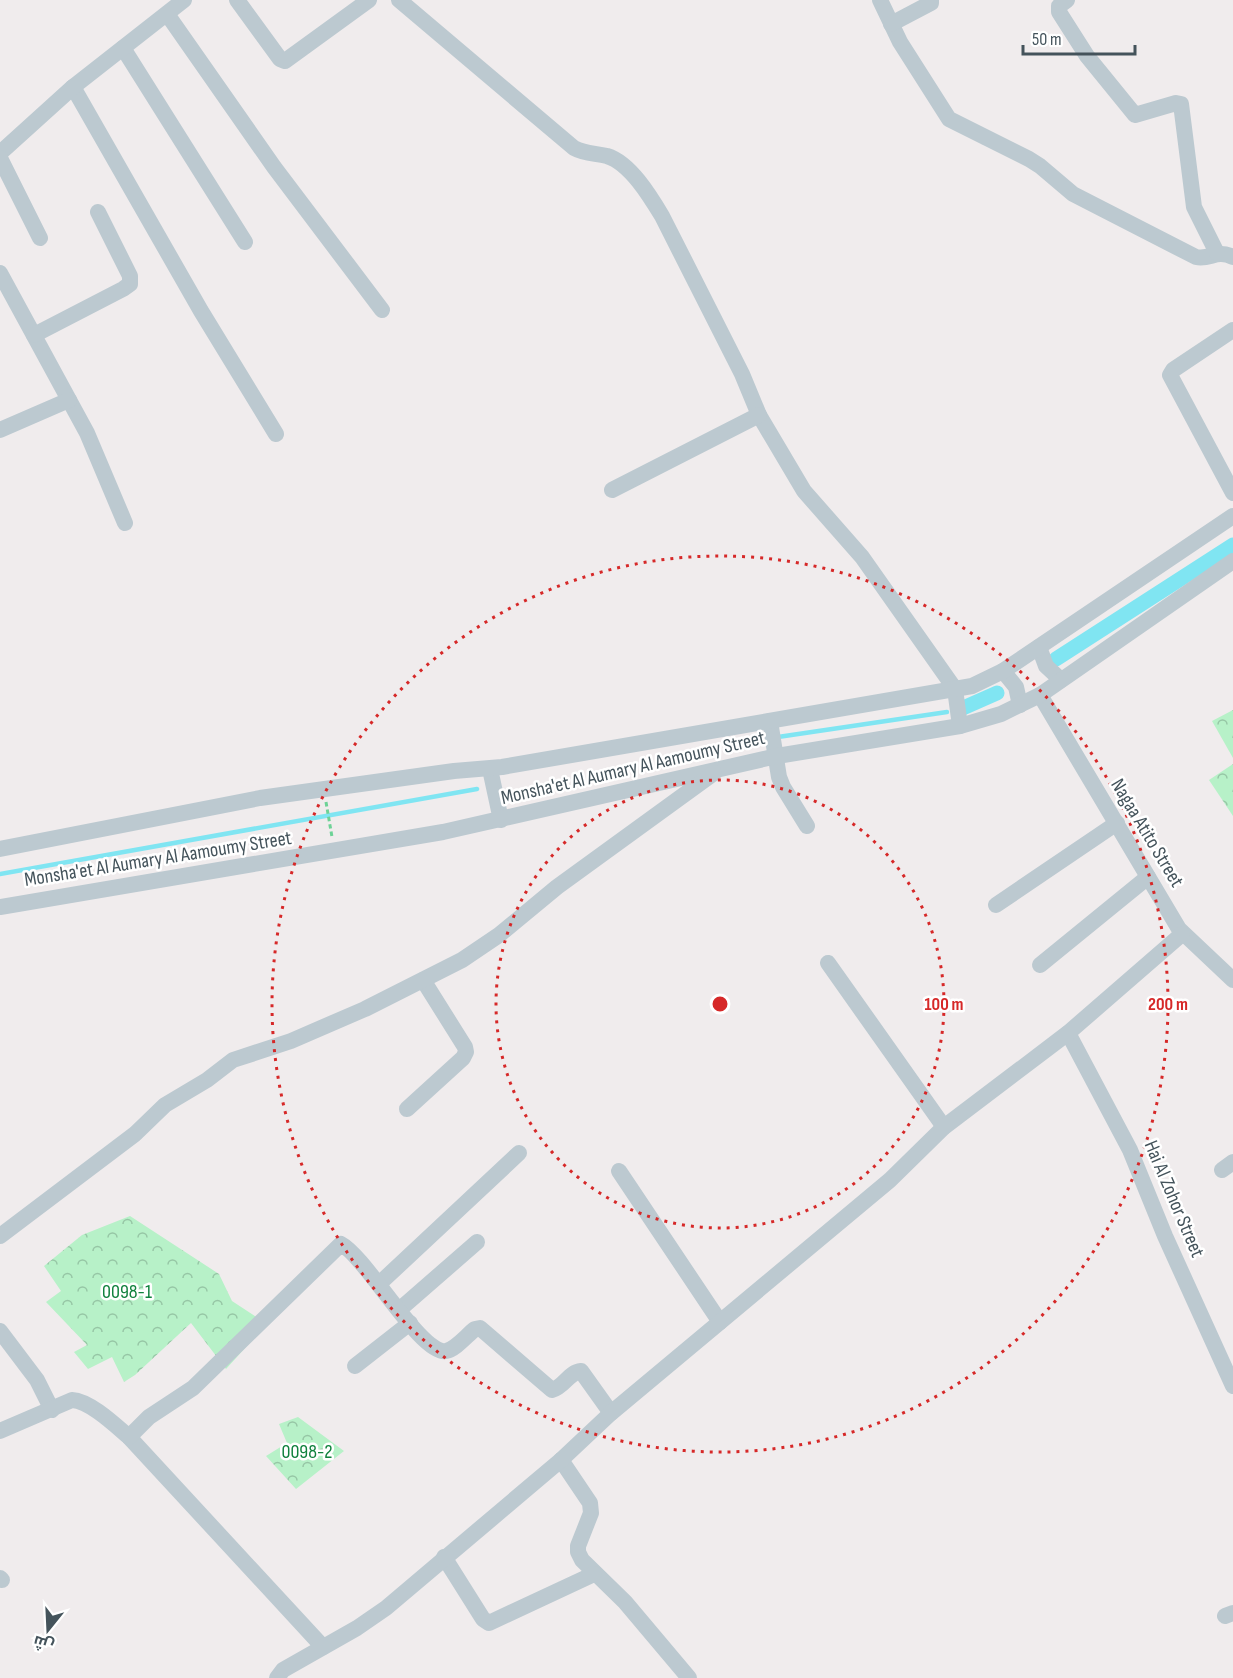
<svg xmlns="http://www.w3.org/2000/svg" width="1233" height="1678" viewBox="0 0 1233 1678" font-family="'Sofia Sans Condensed',Cairo,sans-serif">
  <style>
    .park { fill: url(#park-crowns) }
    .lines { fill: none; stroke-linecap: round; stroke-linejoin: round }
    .stream { stroke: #80e5f2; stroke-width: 4.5 }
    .canal { stroke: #80e5f2; stroke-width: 15 }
    .path { stroke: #6dd296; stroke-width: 3; stroke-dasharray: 4.5 3; stroke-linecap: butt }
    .street { stroke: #bcc9d0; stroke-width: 16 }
    .ring { fill: none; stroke: #d62828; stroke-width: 3; stroke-dasharray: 3 6 }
    .labels { text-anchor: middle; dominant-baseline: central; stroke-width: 5; stroke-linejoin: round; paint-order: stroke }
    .street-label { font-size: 20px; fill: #44535b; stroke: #fff }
    .park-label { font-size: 20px; fill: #10813d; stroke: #fff }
    .centre { fill: #d62828; stroke: #fff; stroke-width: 3 }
    .ring-label { font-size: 18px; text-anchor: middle; font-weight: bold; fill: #d62828; stroke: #fff; stroke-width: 5; stroke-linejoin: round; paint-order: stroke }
  </style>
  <defs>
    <pattern id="park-crowns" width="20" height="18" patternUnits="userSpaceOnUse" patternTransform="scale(1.5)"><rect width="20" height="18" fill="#b7f1c8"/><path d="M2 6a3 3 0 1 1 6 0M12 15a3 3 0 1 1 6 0" fill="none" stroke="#96c6a5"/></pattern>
  </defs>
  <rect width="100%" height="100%" fill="#f0eced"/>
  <g class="park">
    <polygon points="1233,710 1233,758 1212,721"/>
    <polygon points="1233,764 1233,816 1209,780"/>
    <polygon points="130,1216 219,1274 232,1301 267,1324 226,1369 191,1323 135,1375 124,1382 112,1357 88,1369 74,1352 87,1345 46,1302 61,1291 44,1266 82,1235"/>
    <polygon points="298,1417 344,1451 296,1489 266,1456 287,1443 279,1424"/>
  </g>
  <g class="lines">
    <g class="stream">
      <polyline points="778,737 947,712"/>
      <polyline points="0,874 477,789"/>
    </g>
    <g class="canal">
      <polyline points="1056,659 1233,545"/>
      <polyline points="963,708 997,693"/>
    </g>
    <polyline class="path" points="326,802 332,837"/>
    <g class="street">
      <polyline points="237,0 280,59 285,61 369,0"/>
      <path d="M399 0 574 148C585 154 595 153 607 156 630 163 650 196 662 216L742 374 759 415 804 491 862 557 955 689 960 726"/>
      <path d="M880 0 900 42 949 119 1029 159 1040 166 1073 194 1196 257C1211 260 1216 249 1233 257"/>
      <polyline points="1067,0 1059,6 1059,12 1087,56 1135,115 1176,103 1181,104 1194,207 1217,253"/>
      <polyline points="167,14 274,167 382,310"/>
      <polyline points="891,24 931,3 931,0"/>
      <polyline points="123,48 245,242"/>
      <polyline points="73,87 201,311 276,434"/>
      <polyline points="0,153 73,87 184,0"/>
      <polyline points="0,158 40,238"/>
      <polyline points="0,273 87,433 125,523"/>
      <polyline points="1233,330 1173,370 1170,375 1233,493"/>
      <polyline points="34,335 123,289 130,284 130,276 98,212"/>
      <polyline points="0,430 69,400"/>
      <polyline points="612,490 759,415"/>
      <polyline points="1039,647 1046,666 1061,680"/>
      <polyline points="1003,671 1016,687 1020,705"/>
      <polyline points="1040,695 1179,929 1233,980"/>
      <polyline points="770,721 779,777 783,787 807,826"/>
      <polyline points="490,769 501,820"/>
      <polyline points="0,849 260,798 454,771 502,767 972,686 1003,671 1233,516"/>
      <polyline points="996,905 1117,823"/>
      <polyline points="0,907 443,832 777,756 960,726 1001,714 1040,695 1233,561"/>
      <polyline points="828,963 944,1127"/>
      <polyline points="1040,965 1148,877"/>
      <polyline points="1068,1033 1130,1150 1165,1236 1233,1386"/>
      <polyline points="407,1109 463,1058 466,1052 465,1047 423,980"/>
      <polyline points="1222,1170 1233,1162"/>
      <polyline points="619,1171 720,1322"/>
      <polyline points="0,1236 135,1134 165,1105 207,1080 233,1060 291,1041 365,1009 462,960 499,935 557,887 714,773"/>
      <polyline points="379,1284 519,1153"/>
      <polyline points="399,1310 477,1242"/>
      <polyline points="0,1331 37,1380 52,1410"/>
      <polyline points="355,1366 410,1323"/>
      <path d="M0 1431 72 1400C90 1401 115 1425 129 1437L323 1647"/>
      <path d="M129 1437 149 1417 193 1388 341 1244C366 1257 422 1356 446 1351 456 1349 467 1335 475 1329L480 1328 552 1390C564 1387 569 1372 581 1371L611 1413"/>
      <polyline points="561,1460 590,1503 591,1513 578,1546 578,1552 582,1560 625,1602 689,1678"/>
      <polyline points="444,1557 483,1619 489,1623 594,1574"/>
      <polyline points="0,1578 2,1580"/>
      <polyline points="1225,1616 1233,1613"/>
      <polyline points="277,1678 283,1670 357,1628 386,1608 561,1460 611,1413 890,1180 944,1127 1068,1033 1182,934"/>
    </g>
  </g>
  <g class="ring">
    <circle cx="720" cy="1004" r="224"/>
    <circle cx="720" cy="1004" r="448"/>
  </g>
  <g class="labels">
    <g class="street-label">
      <text transform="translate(633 768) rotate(-13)">Monsha'et Al Aumary Al Aamoumy Street</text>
      <text transform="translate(1147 833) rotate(59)">Nagaa Atito Street</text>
      <text transform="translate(158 859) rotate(-9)">Monsha'et Al Aumary Al Aamoumy Street</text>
      <text transform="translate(1174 1199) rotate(67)">Hai Al Zohor Street</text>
    </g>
    <g class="park-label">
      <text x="127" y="1292">0098-1</text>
      <text x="307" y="1452">0098-2</text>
    </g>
  </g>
  <circle cx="720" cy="1004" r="9" class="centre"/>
  <g class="ring-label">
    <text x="944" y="1010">100 m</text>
    <text x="1168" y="1010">200 m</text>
  </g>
  <g transform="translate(48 1630) rotate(198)" stroke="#ffffff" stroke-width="4.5" paint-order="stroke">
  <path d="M0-4.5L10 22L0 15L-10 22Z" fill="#44535b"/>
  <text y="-9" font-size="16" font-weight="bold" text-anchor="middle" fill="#44535b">ش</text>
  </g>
  <path d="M1023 45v9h112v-9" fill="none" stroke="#44535b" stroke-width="3"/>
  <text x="1032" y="45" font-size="18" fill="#44535b" stroke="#ffffff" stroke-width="4.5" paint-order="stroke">50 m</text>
</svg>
